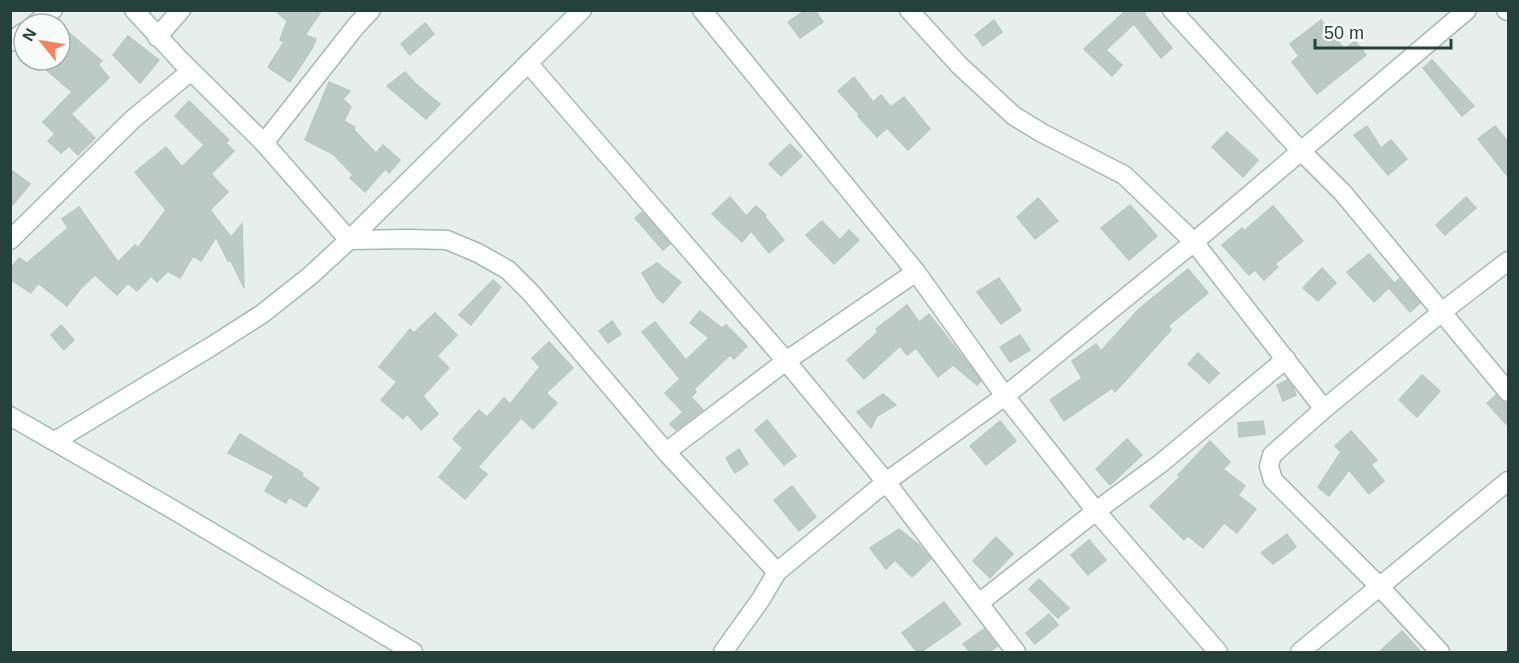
<svg xmlns="http://www.w3.org/2000/svg" width="1519" height="663" viewBox="0 0 1519 663" font-family="Helvetica,sans-serif">
  <style>
    .building { fill: #bbcac4; stroke: #b8c9c2; stroke-width: 1.5 }
    .lines { fill: none; stroke-linecap: round; stroke-linejoin: round }
    .street-casing { stroke: #a8b8b2; stroke-width: 21 }
    .secondary-casing { stroke: #a4bbb3; stroke-width: 21 }
    .street { stroke: #fff; stroke-width: 18 }
    .secondary { stroke: #fff; stroke-width: 18 }
  </style>
  <rect width="100%" height="100%" fill="#e6efeb"/>
  <g class="building">
    <polygon points="275,10 322,10 305,35 316,39 313,47 290,82 268,67 284,42 280,40 287,21"/>
    <polygon points="806,10 815,10 823,22 800,38 788,22"/>
    <polygon points="1123,10 1148,10 1144,14 1172,48 1161,58 1134,24 1106,50 1122,65 1112,76 1084,49 1124,12"/>
    <polygon points="994,20 1002,32 983,46 975,35"/>
    <polygon points="1321,20 1344,49 1355,41 1366,55 1317,94 1292,62 1299,56 1290,44"/>
    <polygon points="425,23 434,34 410,55 401,44"/>
    <polygon points="60,25 102,61 98,64 109,78 71,114 95,138 78,155 69,146 61,153 48,141 55,134 43,122 72,92 35,60 60,60"/>
    <polygon points="128,36 159,60 140,83 113,55"/>
    <polygon points="1432,60 1474,106 1462,116 1423,68"/>
    <polygon points="405,72 416,84 440,104 426,119 387,86"/>
    <polygon points="854,77 873,102 881,95 891,107 904,97 930,129 908,150 887,128 877,137 858,116 860,115 838,91"/>
    <polygon points="329,82 350,91 343,99 351,107 344,121 355,127 354,130 376,153 383,145 400,160 389,173 385,169 365,192 350,178 353,175 333,154 305,140"/>
    <polygon points="189,101 229,140 226,143 234,151 211,174 228,192 210,210 231,237 242,224 244,288 231,261 228,261 216,237 201,261 193,256 180,278 168,271 157,282 151,276 137,291 128,283 117,295 95,275 81,288 67,306 38,283 31,293 10,279 10,270 19,258 27,263 68,228 62,219 79,207 118,262 135,245 138,248 166,210 135,172 166,147 182,167 204,145 175,116"/>
    <polygon points="1367,126 1381,148 1391,140 1407,159 1388,175 1354,135"/>
    <polygon points="1495,126 1509,143 1509,178 1478,139"/>
    <polygon points="1227,132 1258,160 1243,177 1212,147"/>
    <polygon points="790,144 802,156 781,176 769,164"/>
    <polygon points="10,169 30,184 10,208"/>
    <polygon points="730,197 746,216 756,206 766,215 765,217 784,240 769,253 751,231 742,242 712,214"/>
    <polygon points="1466,197 1476,208 1445,235 1436,225"/>
    <polygon points="1038,198 1058,221 1035,239 1017,217"/>
    <polygon points="1130,205 1157,236 1129,260 1101,228"/>
    <polygon points="1273,206 1303,241 1275,264 1278,267 1264,280 1255,270 1249,275 1222,245 1242,228 1244,231"/>
    <polygon points="642,212 670,244 663,250 635,218"/>
    <polygon points="822,221 840,240 849,230 859,240 834,264 806,235"/>
    <polygon points="1369,254 1394,283 1374,302 1347,272"/>
    <polygon points="657,263 681,282 663,303 657,298 642,273"/>
    <polygon points="1322,268 1336,283 1318,301 1303,288"/>
    <polygon points="1188,269 1208,293 1168,326 1171,330 1115,392 1112,388 1064,421 1050,400 1082,378 1072,361 1096,344 1101,351 1139,309"/>
    <polygon points="999,278 1021,310 1001,324 977,292"/>
    <polygon points="1399,279 1420,303 1410,312 1389,288"/>
    <polygon points="493,280 501,287 471,325 459,315"/>
    <polygon points="907,305 919,322 929,314 959,352 981,381 977,385 953,365 938,377 916,348 907,355 900,346 864,379 847,360 878,332 876,329"/>
    <polygon points="700,311 722,328 726,325 747,346 734,359 730,355 694,389 696,392 691,397 703,410 676,430 670,424 683,412 665,393 680,379 642,332 655,322 686,360 709,338 690,323"/>
    <polygon points="435,313 457,335 437,356 449,368 423,396 438,414 421,430 407,414 403,419 381,400 397,382 379,367 410,329 414,333"/>
    <polygon points="612,321 621,334 608,343 599,331"/>
    <polygon points="61,325 74,340 64,350 51,335"/>
    <polygon points="1020,335 1030,350 1010,362 1000,347"/>
    <polygon points="549,342 573,368 546,393 557,403 533,429 521,418 478,467 487,474 465,499 439,477 463,448 453,439 479,410 487,417 504,398 510,404 540,367 532,358"/>
    <polygon points="1198,353 1219,373 1209,383 1188,364"/>
    <polygon points="1422,375 1440,391 1417,417 1399,400"/>
    <polygon points="1287,380 1293,387 1296,395 1283,401 1277,385"/>
    <polygon points="883,394 896,405 877,416 871,428 857,412"/>
    <polygon points="1496,395 1500,400 1509,405 1509,427 1487,403"/>
    <polygon points="767,420 796,456 784,465 755,430"/>
    <polygon points="1000,421 1016,441 986,465 970,446"/>
    <polygon points="1263,421 1265,434 1239,437 1238,423"/>
    <polygon points="1351,431 1377,460 1371,465 1384,481 1369,494 1349,470 1329,496 1318,487 1341,452 1335,446"/>
    <polygon points="240,434 303,473 302,476 319,488 306,507 289,497 286,503 265,491 274,476 228,453"/>
    <polygon points="1127,439 1142,455 1110,485 1096,469"/>
    <polygon points="1210,441 1230,462 1223,469 1245,486 1238,495 1256,509 1237,533 1224,523 1203,548 1188,536 1184,540 1150,506 1180,477 1178,475"/>
    <polygon points="739,449 748,464 735,473 726,458"/>
    <polygon points="792,486 816,517 799,531 774,500"/>
    <polygon points="899,529 918,544 931,559 912,577 895,560 886,569 870,548"/>
    <polygon points="1287,534 1296,547 1273,564 1261,553"/>
    <polygon points="996,537 1013,554 990,578 973,561"/>
    <polygon points="1089,540 1106,560 1088,575 1071,555"/>
    <polygon points="1039,579 1069,608 1058,618 1029,589"/>
    <polygon points="944,602 961,624 921,652 917,652 902,633"/>
    <polygon points="1049,614 1058,625 1035,644 1026,633"/>
    <polygon points="984,629 997,646 989,652 970,652 963,644"/>
    <polygon points="1402,631 1421,652 1379,652"/>
  </g>
  <g class="lines">
    <g class="street-casing">
      <g id="street">
        <polyline points="134,10 181,61 264,143 349,240 409,239 447,240 478,253 508,270 531,293 666,452 777,572 886,482 1005,396 1194,242 1467,10"/>
        <polyline points="702,10 916,272 1005,396 1096,511 1218,652"/>
        <polyline points="909,10 959,65 1014,116 1042,133 1124,175 1194,242 1324,409"/>
        <polyline points="1172,10 1301,151 1343,193 1508,392"/>
        <polyline points="1506,10 1508,11"/>
        <polyline points="35,24 53,10"/>
        <polyline points="157,37 181,10"/>
        <polyline points="10,42 24,32"/>
        <polyline points="528,63 786,361 886,482 1016,652"/>
        <polyline points="264,143 356,26 371,10"/>
        <polyline points="10,240 133,119 191,71"/>
        <polyline points="666,452 786,361 916,272"/>
        <polyline points="979,603 1096,511 1160,464 1286,359"/>
        <polyline points="723,652 761,599 777,572"/>
        <polyline points="1300,652 1508,481"/>
        <polyline points="1440,652 1379,586 1273,480 1269,466 1272,455 1324,409 1443,311 1508,261"/>
      </g>
    </g>
    <g class="secondary-casing">
      <g id="secondary">
        <polyline points="10,416 167,506 413,652"/>
        <polyline points="55,441 212,346 262,314 310,276 349,240 582,10"/>
      </g>
    </g>
    <use href="#street" class="street"/>
    <use href="#secondary" class="secondary"/>
  </g>
  <rect width="1519" height="663" fill="none" stroke="#24423a" stroke-width="24"/>
  <g transform="translate(42 42) rotate(300)"><circle r="28" fill="#f7fbf9" stroke="#a3b1ad" stroke-width="1.5"/>
  <path d="M0-4.5L10 22L0 15L-10 22Z" fill="#f4845f"/>
  <text y="-9" font-size="16" font-weight="bold" text-anchor="middle" fill="#24423a">N</text>
  </g>
  <path d="M1315 39v9h136v-9" fill="none" stroke="#24423a" stroke-width="3"/>
  <text x="1324" y="39" font-size="18" fill="#24423a" stroke="#f7fbf9" stroke-width="4.5" paint-order="stroke">50 m</text>
</svg>
